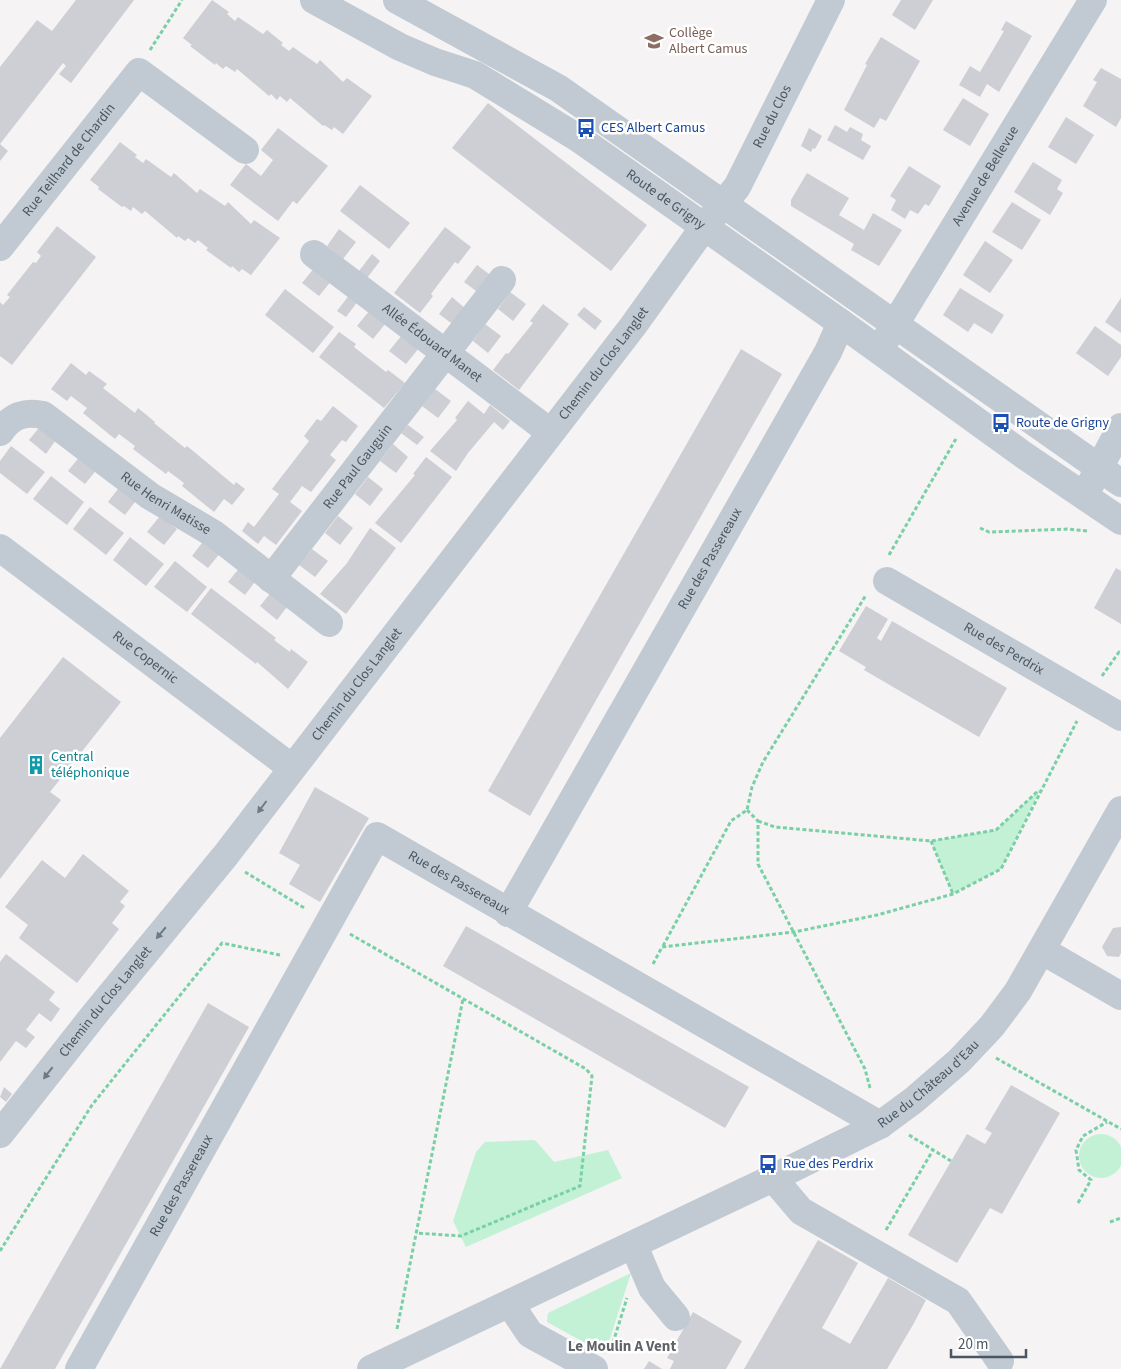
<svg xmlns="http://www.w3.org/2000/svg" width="1121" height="1369" viewBox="0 0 1121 1369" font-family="'Source Sans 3',sans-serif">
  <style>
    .green { fill: #c3f1d5 }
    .building { fill: #cdcfd5 }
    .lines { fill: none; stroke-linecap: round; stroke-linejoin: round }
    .path { stroke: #7ad0a6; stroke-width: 3; stroke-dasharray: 4 2.5; stroke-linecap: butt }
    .minor { stroke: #c1cad2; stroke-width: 28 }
    .oneway { fill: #6e7983 }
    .labels { text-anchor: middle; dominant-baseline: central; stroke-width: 5; stroke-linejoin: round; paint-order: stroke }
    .education-label { font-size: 14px; fill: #785e54; stroke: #fff; text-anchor: start }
    .street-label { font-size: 14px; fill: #4a5661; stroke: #fff }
    .transit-label { font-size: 14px; fill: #164399; stroke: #fff; text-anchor: start }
    .culture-label { font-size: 14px; fill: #0d838f; stroke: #fff; text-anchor: start }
    .neighbourhood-label { font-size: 15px; font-weight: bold; fill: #5f6368; stroke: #fff }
  </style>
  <rect width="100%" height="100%" fill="#f5f3f3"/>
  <g class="green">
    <polygon points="1041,788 1001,869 953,894 931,841 996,830"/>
    <circle cx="1101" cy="1156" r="22"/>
    <polygon points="533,1140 536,1141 554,1162 608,1150 622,1178 466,1247 453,1221 476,1152 485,1142"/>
    <polygon points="631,1273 605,1354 547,1322 548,1313"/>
  </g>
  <g class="building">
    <polygon points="76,0 134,0 71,83 59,74 66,66 63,63 0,144 0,67 37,20 52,31"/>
    <polygon points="212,0 229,12 227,14 235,21 238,17 263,34 267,30 283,43 281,45 289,51 293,47 317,64 320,60 343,82 347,78 372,96 343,134 334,127 332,130 324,125 323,126 290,98 287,102 280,96 277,100 271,94 269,96 237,69 235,72 226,66 223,69 216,63 215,65 190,46 192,45 183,38"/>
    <polygon points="901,0 933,0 915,30 892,15"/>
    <polygon points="1006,21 1032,36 999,92 987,84 980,97 959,85 970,66 980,72 1004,31 1001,30"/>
    <polygon points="881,37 920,61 886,121 880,118 874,128 844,110 867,65 865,64"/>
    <polygon points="1101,68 1121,79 1121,118 1116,127 1083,106 1097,82 1093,80"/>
    <polygon points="963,98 989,114 970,146 943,130"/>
    <polygon points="488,103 647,225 611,271 452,148"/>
    <polygon points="1066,117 1094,135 1076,164 1048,147"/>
    <polygon points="835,125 847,132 850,127 863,134 861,140 871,146 863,160 827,140"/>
    <polygon points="278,128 328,166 297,204 293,201 278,221 230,185 246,164 261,176 273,160 261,150"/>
    <polygon points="809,128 822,136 815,149 813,148 811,152 801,146"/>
    <polygon points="120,142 137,155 135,157 143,163 146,159 171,177 174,173 197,193 200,189 225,206 228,202 251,224 254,220 280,238 251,275 242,269 239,272 232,266 231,268 206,250 208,248 198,240 195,243 188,238 185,241 178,236 177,238 145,211 142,214 133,207 131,211 124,206 122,207 98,189 99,187 90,180"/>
    <polygon points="0,144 8,151 0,161"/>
    <polygon points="1033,162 1062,180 1057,189 1063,193 1050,215 1014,192"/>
    <polygon points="909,166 941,186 929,206 925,204 918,214 910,210 905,219 891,210 896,200 890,196"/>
    <polygon points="807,173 849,198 839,215 864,230 873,213 902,230 879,266 851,250 854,244 791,206 791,200"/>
    <polygon points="360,185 410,223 389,249 340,211"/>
    <polygon points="1012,202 1041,220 1022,250 992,232"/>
    <polygon points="57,226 96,257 12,365 0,356 0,302 3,305 10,297 7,295 33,262 36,263 41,256 37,252"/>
    <polygon points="445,227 471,247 458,264 455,262 431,294 433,296 420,313 394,293"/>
    <polygon points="339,229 356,242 343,259 327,246"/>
    <polygon points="985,241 1013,260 990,293 963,275"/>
    <polygon points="372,254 380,261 367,278 359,271"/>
    <polygon points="477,265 493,277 480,294 464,282"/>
    <polygon points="315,267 332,280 319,296 302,283"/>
    <polygon points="960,288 1004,315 992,334 974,323 968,332 943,315"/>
    <polygon points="285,289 334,327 313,353 265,315"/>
    <polygon points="510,292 526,304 513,321 498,309"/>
    <polygon points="350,294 358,301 346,317 337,311"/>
    <polygon points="452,297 467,310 455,326 439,314"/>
    <polygon points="1121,298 1121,333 1105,322"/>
    <polygon points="543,304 569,324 519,390 493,370 506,353 508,354 533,323 530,321"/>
    <polygon points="584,307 602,321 595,330 577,315"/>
    <polygon points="370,310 386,323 373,339 357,326"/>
    <polygon points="485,324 501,336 488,353 473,341"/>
    <polygon points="1095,326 1121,345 1121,357 1108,376 1076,353"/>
    <polygon points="339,332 356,344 354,347 386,372 388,370 405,383 384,408 319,357"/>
    <polygon points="402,335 419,348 406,364 389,351"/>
    <polygon points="741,349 782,374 530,816 488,791"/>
    <polygon points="71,363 86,375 89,371 107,384 103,388 135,413 138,408 155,422 154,423 185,448 187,446 234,485 236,482 245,489 232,505 224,499 214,512 182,486 184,483 168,471 166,474 133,449 135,446 119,434 115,439 83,413 87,408 71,396 67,401 51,389"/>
    <polygon points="435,389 451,401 438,418 422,406"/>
    <polygon points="468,401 484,414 490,405 510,421 503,430 494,422 468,453 456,471 430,451 457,420 455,418"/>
    <polygon points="333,406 358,426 346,442 342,440 330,455 336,460 311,492 302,486 290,502 302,511 276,545 264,536 258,544 242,531 248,522 254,527 279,494 272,489 309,441 304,436 317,419 321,421"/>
    <polygon points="42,424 58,437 46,454 29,440"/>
    <polygon points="408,425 424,437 417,445 401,433"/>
    <polygon points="393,444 408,457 396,473 380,461"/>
    <polygon points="11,446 45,472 27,494 0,473 0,461"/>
    <polygon points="81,455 98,468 85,484 68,471"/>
    <polygon points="426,457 452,477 401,543 375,523 415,475 413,474"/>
    <polygon points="51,476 84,502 67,525 33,499"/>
    <polygon points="368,477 383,489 370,506 355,494"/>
    <polygon points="121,485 138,498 125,515 108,502"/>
    <polygon points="90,507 124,533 106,555 73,529"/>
    <polygon points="160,516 177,529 164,545 147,532"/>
    <polygon points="338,516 353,528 340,545 325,533"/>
    <polygon points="370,528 396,548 346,614 320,594 347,563"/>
    <polygon points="130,537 164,564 146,586 113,560"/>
    <polygon points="205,539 221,552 208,568 192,556"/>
    <polygon points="312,549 328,561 315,577 299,565"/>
    <polygon points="175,561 207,587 187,612 154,587"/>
    <polygon points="241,566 258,578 245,595 228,582"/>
    <polygon points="1116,568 1121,571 1121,624 1094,608"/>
    <polygon points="211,588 276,638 274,640 290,652 291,649 308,662 288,689 257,662 256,664 191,614"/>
    <polygon points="273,590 290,603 277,620 260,606"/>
    <polygon points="866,606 888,619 877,638 881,641 892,621 1007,688 979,737 864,670 866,667 839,651"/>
    <polygon points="63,657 121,702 50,792 61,800 0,879 0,738"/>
    <polygon points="315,787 369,818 320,902 289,884 300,865 279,853"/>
    <polygon points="83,854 129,891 120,902 125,906 112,923 119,929 77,983 19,938 28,925 5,907 42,860 65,878"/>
    <polygon points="466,926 749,1087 725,1128 443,966"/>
    <polygon points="1121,927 1121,953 1119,957 1107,956 1102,947 1113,928"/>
    <polygon points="6,954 55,992 49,1000 60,1009 51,1022 39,1013 26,1030 35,1037 26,1048 16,1041 0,1062 0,962"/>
    <polygon points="208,1003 249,1027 55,1369 0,1369"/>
    <polygon points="1011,1085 1060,1113 1002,1214 990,1208 957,1263 908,1235 967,1134 985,1144 992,1133 985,1129"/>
    <polygon points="4,1087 12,1094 6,1102 0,1097"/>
    <polygon points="818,1240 858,1263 822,1328 850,1344 888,1278 926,1300 914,1323 887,1369 744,1369"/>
    <polygon points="693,1312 742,1341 726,1369 670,1369 674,1361 667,1358"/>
    <polygon points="649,1361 662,1369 644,1369"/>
  </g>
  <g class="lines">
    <g class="path">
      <polyline points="150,50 182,0"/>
      <polyline points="980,528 989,532 1067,529 1088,531"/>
      <polyline points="889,555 957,437"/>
      <polyline points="1102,676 1119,652 1121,653"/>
      <polyline points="747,810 758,821 758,864 865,1069 870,1088"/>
      <polyline points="758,821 775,827 931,841 996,830 1039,790"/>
      <polyline points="931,841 953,894"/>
      <polyline points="245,872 306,909"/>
      <polyline points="350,934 586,1069 592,1076 580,1186 461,1236 416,1233"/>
      <polyline points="663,946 731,821 747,810 752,787 763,762 866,595"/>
      <polyline points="653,964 662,947 794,932 877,915 953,894 1001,869 1077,721"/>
      <polyline points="996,1058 1121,1129"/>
      <polyline points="909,1135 951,1161"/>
      <polyline points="1078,1203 1091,1180 1079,1170 1076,1150 1083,1136 1107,1122"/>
      <polyline points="1110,1222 1121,1218"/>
      <polyline points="886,1230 933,1150"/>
      <polyline points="0,1251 92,1105 222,943 280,955"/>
      <polyline points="397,1329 463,999"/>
      <polyline points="611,1349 627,1298"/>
    </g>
    <g class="minor">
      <path id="s1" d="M314 0 400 47 435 62 475 75 578 138 841 323 1025 456 1121 521"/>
      <polyline points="397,0 558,88 1121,483"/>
      <path id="s2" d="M0 247 139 72 245 150"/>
      <path id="s3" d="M314 254 550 432"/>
      <path id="s4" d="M886 339 1093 0"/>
      <path id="s5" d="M0 432C11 416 24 411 43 415L150 496 214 534 329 623"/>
      <polyline points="1090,485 1121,427"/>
      <path id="s6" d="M0 548 292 768"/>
      <path id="s7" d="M271 579 502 280"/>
      <path id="s8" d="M887 581 1121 717"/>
      <path id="s9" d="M508 913 828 352 841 323"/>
      <polyline points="1043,951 1121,996"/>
      <path id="s10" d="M0 1134 94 1015 225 856 633 326 704 227 737 187 831 0"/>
      <polyline points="773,1178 801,1211 958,1301 1000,1361"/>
      <polyline points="634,1246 652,1288 676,1317"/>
      <polyline points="510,1304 530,1334 594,1369"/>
      <path id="s11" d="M79 1369 377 836 880 1125"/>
      <path id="s12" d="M371 1369 773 1178 880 1125 914 1100 959 1061 992 1026 1018 991 1121 810"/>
    </g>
  </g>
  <defs><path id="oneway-solid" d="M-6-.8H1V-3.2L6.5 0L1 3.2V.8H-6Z" transform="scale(1.25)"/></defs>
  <g class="oneway">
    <use href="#oneway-solid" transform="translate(262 807) rotate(127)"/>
    <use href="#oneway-solid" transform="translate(161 933) rotate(130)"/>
    <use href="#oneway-solid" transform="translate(48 1073) rotate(128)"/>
  </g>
  <defs>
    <g id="school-bare" transform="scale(1.5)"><path d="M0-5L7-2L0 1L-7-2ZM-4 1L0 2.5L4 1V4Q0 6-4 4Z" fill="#8d6e63" stroke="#fff" stroke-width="2.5" paint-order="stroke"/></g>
    <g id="bus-bare" transform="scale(1.5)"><path d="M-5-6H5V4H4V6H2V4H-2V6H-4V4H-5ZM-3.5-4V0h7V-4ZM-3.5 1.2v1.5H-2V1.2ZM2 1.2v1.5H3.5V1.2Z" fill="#1a4fb4" stroke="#fff" stroke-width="2.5" paint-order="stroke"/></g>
    <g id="building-bare" transform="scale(1.5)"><path d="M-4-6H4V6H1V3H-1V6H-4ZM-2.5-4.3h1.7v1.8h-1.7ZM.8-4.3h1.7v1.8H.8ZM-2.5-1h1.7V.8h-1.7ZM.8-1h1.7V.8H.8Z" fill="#0f9aa8" stroke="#fff" stroke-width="2.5" paint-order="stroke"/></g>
  </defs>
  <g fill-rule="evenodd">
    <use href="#school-bare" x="654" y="41"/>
    <use href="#bus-bare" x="586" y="128"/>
    <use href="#bus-bare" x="1001" y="423"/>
    <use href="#building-bare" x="36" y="765"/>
    <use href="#bus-bare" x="768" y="1164"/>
  </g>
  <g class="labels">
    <g class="education-label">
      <text x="669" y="33">Collège<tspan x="669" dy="16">Albert Camus</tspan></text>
    </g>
    <g class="street-label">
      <text stroke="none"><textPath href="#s10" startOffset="1279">Rue du Clos</textPath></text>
      <text stroke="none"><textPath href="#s2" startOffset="111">Rue Teilhard de Chardin</textPath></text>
      <text stroke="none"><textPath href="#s4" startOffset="191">Avenue de Bellevue</textPath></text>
      <text stroke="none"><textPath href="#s1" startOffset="406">Route de Grigny</textPath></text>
      <text stroke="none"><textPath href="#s3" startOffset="148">Allée Édouard Manet</textPath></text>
      <text stroke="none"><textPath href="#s10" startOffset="979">Chemin du Clos Langlet</textPath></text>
      <text stroke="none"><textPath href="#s7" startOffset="142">Rue Paul Gauguin</textPath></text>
      <text stroke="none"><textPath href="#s5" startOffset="201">Rue Henri Matisse</textPath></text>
      <text stroke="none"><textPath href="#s9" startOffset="408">Rue des Passereaux</textPath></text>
      <text stroke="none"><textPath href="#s8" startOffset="135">Rue des Perdrix</textPath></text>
      <text stroke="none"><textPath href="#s6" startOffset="182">Rue Copernic</textPath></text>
      <text stroke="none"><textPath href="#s10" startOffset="574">Chemin du Clos Langlet</textPath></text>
      <text stroke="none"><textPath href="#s11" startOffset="705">Rue des Passereaux</textPath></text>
      <text stroke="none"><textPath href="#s10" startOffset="169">Chemin du Clos Langlet</textPath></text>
      <text stroke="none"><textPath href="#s12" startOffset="628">Rue du Château d'Eau</textPath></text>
      <text stroke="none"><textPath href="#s11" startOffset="210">Rue des Passereaux</textPath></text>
    </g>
    <g class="transit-label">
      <text x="601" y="128">CES Albert Camus</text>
      <text x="1016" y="423">Route de Grigny</text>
      <text x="783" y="1164">Rue des Perdrix</text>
    </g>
    <g class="culture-label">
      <text x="51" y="757">Central<tspan x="51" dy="16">téléphonique</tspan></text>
    </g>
    <g class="neighbourhood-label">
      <text x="622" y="1346">Le Moulin A Vent</text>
    </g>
  </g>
  <path d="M951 1349v8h75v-8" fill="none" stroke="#4a5661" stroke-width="2.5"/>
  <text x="958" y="1349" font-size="15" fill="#4a5661" stroke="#ffffff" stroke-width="4" paint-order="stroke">20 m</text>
</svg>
